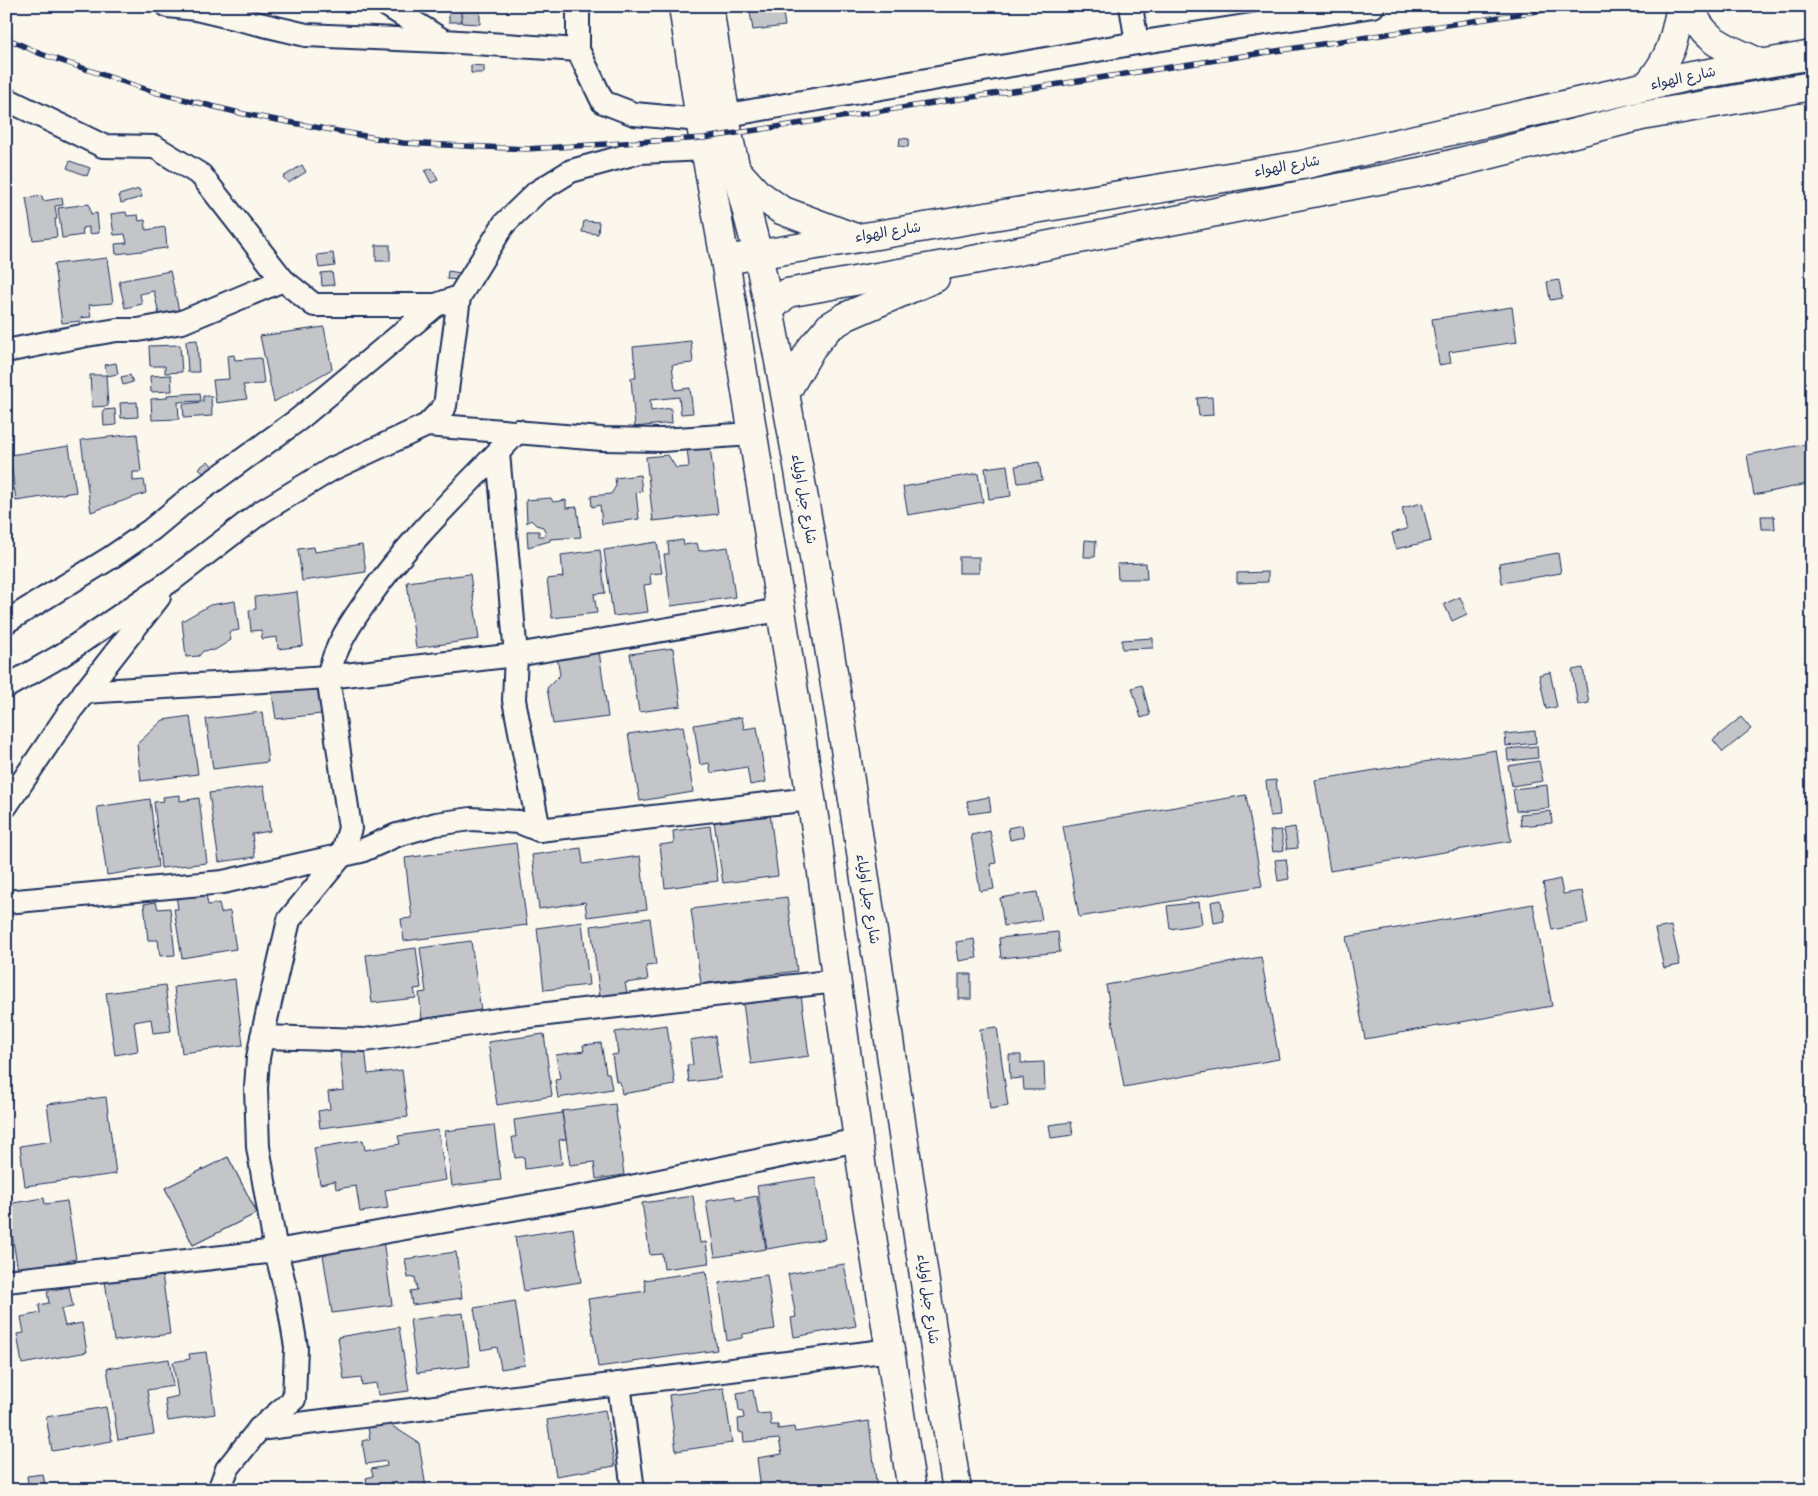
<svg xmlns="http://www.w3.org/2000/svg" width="1818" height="1496" viewBox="0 0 1818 1496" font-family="'Balsamiq Sans','Playpen Sans Arabic',sans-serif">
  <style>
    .building { fill: #c3c5c9; stroke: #1b2f5e }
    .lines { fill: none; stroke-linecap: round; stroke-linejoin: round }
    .street-casing { stroke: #1b2f5e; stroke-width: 26 }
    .secondary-casing { stroke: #1b2f5e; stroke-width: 31 }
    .highway-casing { stroke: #1b2f5e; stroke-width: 31 }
    .street { stroke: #fbf7ec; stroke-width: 22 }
    .secondary { stroke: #fbf7ec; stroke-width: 28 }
    .highway { stroke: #fbf7ec; stroke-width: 28 }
    .rail-casing { stroke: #1b2f5e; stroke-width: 5.5 }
    .rail { stroke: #fbf7ec; stroke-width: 4; stroke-dasharray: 11; stroke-linecap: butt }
    .labels { text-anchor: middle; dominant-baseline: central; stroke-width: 4; stroke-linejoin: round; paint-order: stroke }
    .street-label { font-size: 14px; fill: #1b2f5e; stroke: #fbf7ec }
  </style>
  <rect width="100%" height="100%" fill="#fbf7ec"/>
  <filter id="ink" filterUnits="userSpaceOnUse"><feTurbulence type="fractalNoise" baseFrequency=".02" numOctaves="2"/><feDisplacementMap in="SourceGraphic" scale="10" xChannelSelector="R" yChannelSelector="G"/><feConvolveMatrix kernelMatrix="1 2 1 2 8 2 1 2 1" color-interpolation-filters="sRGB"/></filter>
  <g filter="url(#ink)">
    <g class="building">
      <polygon points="749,6 782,6 785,26 753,30"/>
      <polygon points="808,6 827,6 828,10 809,12"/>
      <rect x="449" y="9" width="12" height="13"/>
      <polygon points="462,10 480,10 480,24 462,23"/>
      <polygon points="471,65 484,66 484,73 471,73"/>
      <polygon points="900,138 909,139 908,147 899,146"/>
      <polygon points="70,161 90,168 87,176 67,168"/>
      <polygon points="302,165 306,172 288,183 283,177"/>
      <polygon points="432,168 438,180 431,183 425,171"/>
      <polygon points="139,189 142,197 121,203 119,195"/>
      <polygon points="42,196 43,201 62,198 63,205 55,206 57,219 55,219 57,237 33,240 26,198"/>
      <polygon points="89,204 91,214 97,213 99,233 89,234 89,227 82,228 83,235 62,238 58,208"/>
      <polygon points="126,212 127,216 138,215 139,221 145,220 146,230 165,227 167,248 116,254 115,244 127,243 125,234 114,235 111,214"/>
      <polygon points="584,221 599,222 598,234 582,232"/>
      <rect x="376" y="245" width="14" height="16"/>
      <polygon points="333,253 335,266 319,268 317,255"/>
      <polygon points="107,258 113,303 89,305 91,317 80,318 81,321 62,323 54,264"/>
      <polygon points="170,271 180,315 160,319 154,291 140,294 142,304 125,308 119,281"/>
      <polygon points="448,271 461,273 460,280 447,279"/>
      <polygon points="332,272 334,285 322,286 321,273"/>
      <polygon points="1559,280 1562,298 1550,300 1547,282"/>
      <polygon points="1512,307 1517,342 1449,352 1451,363 1439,365 1432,319"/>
      <polygon points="324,327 332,369 274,402 260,336"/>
      <polygon points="197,340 199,372 188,372 186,341"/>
      <polygon points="691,341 693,363 672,365 675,390 690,388 693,413 681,414 679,397 650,400 651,411 671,408 672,423 635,427 631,378 636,378 633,347"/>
      <polygon points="180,345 182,372 165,373 165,366 150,366 149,346"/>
      <polygon points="234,355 235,360 261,358 264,384 243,385 247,399 216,403 213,380 229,379 227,356"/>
      <polygon points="116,363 118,374 107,376 105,365"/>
      <polygon points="90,375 106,375 108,406 92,407"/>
      <polygon points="130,375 133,382 123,385 121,377"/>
      <polygon points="171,375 172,391 151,392 150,376"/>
      <polygon points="200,393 201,401 178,402 179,419 152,420 151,399 167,398 167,395"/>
      <polygon points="203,396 211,396 212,416 184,418 183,404 203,402"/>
      <polygon points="1212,397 1213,415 1199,416 1197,398"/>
      <polygon points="137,402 138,417 121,418 120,403"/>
      <polygon points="115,409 116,425 104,426 103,410"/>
      <polygon points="137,434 141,472 133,472 133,481 144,480 146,493 91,512 81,440"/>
      <polygon points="1807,444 1812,468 1812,483 1754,495 1747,455"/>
      <polygon points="69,446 76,492 16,501 10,455"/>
      <polygon points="710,446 718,514 653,521 646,457 668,455 676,468 689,467 687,448"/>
      <polygon points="208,461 213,467 204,474 199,468"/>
      <polygon points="1039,462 1042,480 1018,483 1015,466"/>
      <polygon points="1007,465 1011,496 989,499 985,468"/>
      <polygon points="978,473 983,502 908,515 903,487"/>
      <polygon points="640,475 642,491 636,492 639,519 602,524 600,505 592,507 591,496 611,494 616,486 615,478"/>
      <polygon points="551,498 553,502 566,500 566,508 577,507 581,537 550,539 550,541 528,547 527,531 539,531 539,536 544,536 546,533 543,527 536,525 531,520 527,523 526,500"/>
      <polygon points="1422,503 1431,541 1396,549 1392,533 1407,529 1402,508"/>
      <polygon points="1761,516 1774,516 1775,529 1762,529"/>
      <polygon points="683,540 684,545 697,543 699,551 728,547 735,597 671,606 664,554 669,554 668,542"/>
      <polygon points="1085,540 1096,541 1095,557 1084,557"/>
      <polygon points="657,542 662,573 650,574 651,584 644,585 648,612 613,616 604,550"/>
      <polygon points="362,545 366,572 302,581 298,549 314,547 315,552"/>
      <polygon points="600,550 605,593 594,594 597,613 552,618 547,579 563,577 561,555"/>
      <polygon points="1558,553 1561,573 1502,583 1499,563"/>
      <rect x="959" y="557" width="20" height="16"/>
      <polygon points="1146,563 1147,579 1118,579 1117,564"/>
      <polygon points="1268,572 1268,582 1237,583 1237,573"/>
      <polygon points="470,574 479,639 416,648 407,582"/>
      <polygon points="297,592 303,646 278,649 277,637 262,639 261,630 251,631 249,610 256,609 255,597"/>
      <polygon points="1460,597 1467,614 1452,621 1444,604"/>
      <polygon points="235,601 239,630 229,632 231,640 215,650 203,651 199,656 186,657 182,621 210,605"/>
      <polygon points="1153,638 1153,648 1122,649 1122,640"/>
      <polygon points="673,648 681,706 639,712 630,654"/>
      <polygon points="599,651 608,717 553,724 547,688 560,675 557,657"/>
      <polygon points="1583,668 1589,703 1578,705 1572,670"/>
      <polygon points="1550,672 1557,707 1546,709 1539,675"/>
      <polygon points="325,680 330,713 276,719 271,686"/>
      <polygon points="1142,685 1150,715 1141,718 1132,688"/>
      <polygon points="262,712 268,762 213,769 206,719"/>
      <polygon points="190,716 198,774 141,781 137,744 163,720"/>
      <polygon points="742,717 744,729 757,727 766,782 750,785 747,767 711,773 709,763 700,765 694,725"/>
      <polygon points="1741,717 1751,729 1723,752 1713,740"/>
      <polygon points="683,726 693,792 640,801 628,734"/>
      <polygon points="1535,731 1536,743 1506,746 1505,734"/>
      <polygon points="1537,746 1538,758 1508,761 1507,749"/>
      <polygon points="1496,750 1511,841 1330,871 1315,780"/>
      <polygon points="1539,761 1543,781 1512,786 1508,766"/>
      <polygon points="1276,780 1280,815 1270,816 1266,781"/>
      <polygon points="1547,785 1549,808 1516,811 1513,789"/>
      <polygon points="264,786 270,831 252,834 255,857 219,862 209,793"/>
      <polygon points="180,795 180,801 199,798 207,863 161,868 154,802 164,801 163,797"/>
      <polygon points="1246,795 1262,886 1079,917 1063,826"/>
      <polygon points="989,797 991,811 969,814 967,801"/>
      <polygon points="150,799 158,867 107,875 97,807"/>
      <polygon points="769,806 778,876 723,883 713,814"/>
      <polygon points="1551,811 1552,823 1521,826 1520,814"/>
      <polygon points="1022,825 1024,837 1010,840 1008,828"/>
      <polygon points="710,826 718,881 665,888 660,845 674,843 673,831"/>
      <polygon points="1295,827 1298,848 1287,849 1284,829"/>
      <polygon points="1281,830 1284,850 1273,852 1270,831"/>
      <polygon points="990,831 996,863 990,864 994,889 980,891 971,835"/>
      <polygon points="516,843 527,925 404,941 401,919 412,918 405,858"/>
      <polygon points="581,848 583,864 640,856 647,909 587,917 585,902 539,909 532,855"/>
      <polygon points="1286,859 1289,879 1278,881 1275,860"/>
      <polygon points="1560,879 1563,894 1582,891 1588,923 1552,930 1543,883"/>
      <polygon points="1037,892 1042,920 1004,926 1000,898"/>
      <polygon points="176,894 206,894 208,905 219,903 221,913 230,911 236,949 182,958 174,909 178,909"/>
      <polygon points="787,897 797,971 701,984 691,909"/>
      <polygon points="1221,900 1224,921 1214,923 1211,902"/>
      <polygon points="156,902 158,909 170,908 175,955 160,956 158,940 148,940 144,904"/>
      <polygon points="1199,902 1202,924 1170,929 1167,906"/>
      <polygon points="1533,904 1552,1006 1365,1039 1346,937"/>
      <polygon points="650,918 656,965 646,966 648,980 625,983 627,993 600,997 591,926"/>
      <polygon points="582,922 589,985 544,990 537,928"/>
      <polygon points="1671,926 1680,965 1664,968 1655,929"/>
      <polygon points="1058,932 1060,952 1001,958 999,938"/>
      <polygon points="974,939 977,958 959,961 956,942"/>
      <polygon points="471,941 481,1011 422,1019 419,993 426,992 420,948"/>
      <polygon points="416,948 421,988 414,989 416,998 372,1003 366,955"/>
      <polygon points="1261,957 1279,1059 1124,1087 1106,985"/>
      <rect x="959" y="974" width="12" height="25"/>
      <polygon points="235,979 243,1045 182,1053 174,987"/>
      <polygon points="165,985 171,1031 153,1033 151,1019 134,1022 138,1051 115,1055 106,993"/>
      <polygon points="800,987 809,1056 751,1064 742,995"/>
      <polygon points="667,1025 675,1085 622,1094 620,1082 616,1081 612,1055 618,1054 615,1032"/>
      <polygon points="997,1027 1008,1106 990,1109 980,1029"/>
      <polygon points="544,1034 552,1096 497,1105 488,1042"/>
      <polygon points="715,1036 721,1078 689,1082 687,1065 693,1065 690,1040"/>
      <polygon points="601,1043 606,1073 609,1073 612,1089 558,1098 555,1080 560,1079 556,1055 584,1051 583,1045"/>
      <polygon points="365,1048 368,1074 402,1070 408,1117 320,1128 318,1111 330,1109 328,1092 344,1090 340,1052"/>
      <polygon points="1009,1055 1021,1055 1021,1063 1044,1062 1045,1090 1024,1090 1023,1078 1010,1079"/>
      <polygon points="106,1097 116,1174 25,1186 20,1146 52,1141 47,1104"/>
      <polygon points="615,1104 624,1175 596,1179 594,1162 570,1165 562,1111"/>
      <polygon points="562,1113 566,1139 559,1140 562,1164 525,1169 524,1157 515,1158 512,1137 516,1137 514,1120"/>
      <polygon points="1071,1122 1073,1135 1051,1138 1049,1125"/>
      <polygon points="494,1125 501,1180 452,1186 445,1131"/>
      <polygon points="438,1130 446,1180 385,1190 388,1208 360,1212 356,1186 336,1189 335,1181 320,1184 314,1148 363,1140 365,1150 400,1144 398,1136"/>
      <polygon points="228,1157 257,1213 193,1245 165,1188"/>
      <polygon points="228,1157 257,1213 193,1245 165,1188"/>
      <polygon points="815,1177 825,1239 767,1249 757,1186"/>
      <polygon points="693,1196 700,1243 706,1242 709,1263 664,1269 662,1254 650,1255 642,1203"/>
      <polygon points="735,1196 736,1200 757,1196 766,1249 715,1257 706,1201"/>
      <polygon points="44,1198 45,1204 67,1201 76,1259 18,1271 7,1204"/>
      <polygon points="573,1228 581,1282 524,1291 515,1237"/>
      <polygon points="383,1240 392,1305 332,1313 322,1248 346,1250 359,1248 358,1243"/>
      <polygon points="456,1252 462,1298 412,1305 410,1291 417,1290 415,1277 408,1278 405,1259"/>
      <polygon points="844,1264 856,1326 794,1337 791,1318 796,1317 788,1274"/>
      <polygon points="161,1266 170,1334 114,1341 104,1274"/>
      <polygon points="706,1271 717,1350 598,1367 588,1299 646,1291 644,1280"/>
      <polygon points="767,1275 775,1329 743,1334 742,1338 727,1341 719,1283"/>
      <polygon points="69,1287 73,1307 61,1309 65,1326 82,1323 87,1352 22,1364 17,1334 24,1333 21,1317 40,1313 39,1305 49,1303 47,1291"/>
      <polygon points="515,1301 525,1365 501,1369 497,1347 481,1350 474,1308"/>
      <polygon points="463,1313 470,1366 417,1373 410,1320"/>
      <polygon points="399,1327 409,1391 378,1395 376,1383 362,1385 361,1378 344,1380 338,1337"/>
      <polygon points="206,1352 215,1414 168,1421 165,1399 178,1396 173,1362 190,1359 189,1354"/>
      <polygon points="169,1359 173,1386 147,1390 154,1434 118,1440 107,1368"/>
      <polygon points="724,1388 732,1443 676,1451 669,1395"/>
      <polygon points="753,1390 757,1414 770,1413 771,1425 778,1425 778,1429 794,1427 795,1432 869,1421 877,1490 761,1490 757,1458 782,1454 779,1439 744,1442 743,1433 739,1432 738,1419 744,1418 743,1412 739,1411 737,1393"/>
      <polygon points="106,1407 112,1441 52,1451 46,1417"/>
      <polygon points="605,1410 615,1466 556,1476 547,1420"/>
      <polygon points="389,1424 419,1443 426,1488 368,1490 366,1478 373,1476 371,1469 387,1466 386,1461 366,1464 362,1441 370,1439 368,1428"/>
      <polygon points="43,1474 46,1490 29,1490 27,1476"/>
    </g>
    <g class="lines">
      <g class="street-casing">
        <g id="street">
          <polyline points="168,6 196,9 306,35 441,41"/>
          <polyline points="388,6 444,41 578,50 603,102 634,114 700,120 1137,43 1373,6"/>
          <polyline points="578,6 578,50"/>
          <polyline points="1131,6 1137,43"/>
          <polyline points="6,99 103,146 155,147 201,175 283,280 314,305 436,305"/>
          <polyline points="6,351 87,335 117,330 138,330 182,322 283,280"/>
          <polyline points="427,425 602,439 662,440 752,434"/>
          <polyline points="498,453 516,655 514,700 539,830"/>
          <polyline points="6,622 110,558 151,530 187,500 299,419 436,305 459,297 504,224 537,192 571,171 640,152 706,149"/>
          <polyline points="6,687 62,655 172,580 261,512 332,469 427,425 445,406 459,297"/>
          <polyline points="84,692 328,677 516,655 780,610"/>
          <polyline points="6,806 70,711 159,597"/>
          <polyline points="6,902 223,882 361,851 397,835 436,824 471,819 519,822 539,830 811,799"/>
          <polyline points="262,1037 365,1040 504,1019 837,981"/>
          <polyline points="6,1281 276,1251 597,1194 858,1140"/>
          <polyline points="619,1384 633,1490"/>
          <polyline points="259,1429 891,1350"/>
          <path d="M219 1490 227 1469 259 1429 294 1399 296 1347 288 1299 276 1251 258 1147 256 1088 258 1058 262 1037 289 920 342 855 350 828 328 677C335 646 351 622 370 596 413 535 467 486 518 431"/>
        </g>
      </g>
      <g class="secondary-casing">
        <g id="secondary">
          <polyline points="683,6 700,120 725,260"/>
          <polyline points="709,6 728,134 736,170 758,254"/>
          <path d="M1690 6C1703 44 1727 47 1760 63"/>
          <path d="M1647 86C1671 57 1674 42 1681 6"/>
        </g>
      </g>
      <g class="highway-casing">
        <g id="highway">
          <polyline points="736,170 756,192 781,210 853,237"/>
          <path d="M758 254C841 663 891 1078 957 1490"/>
          <polyline points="770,309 787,293 978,259 1424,171 1642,116 1812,86"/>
          <polyline points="786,392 812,347 829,327 847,316 935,278"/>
          <polyline points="912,1490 865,1192 817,836 725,260 1302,165 1686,77 1812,55"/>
        </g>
      </g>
      <use href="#street" class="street"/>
      <use href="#secondary" class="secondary"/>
      <use href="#highway" class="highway"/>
      <g class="rail-casing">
        <polyline id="rail" points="6,38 41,54 154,92 244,114 403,143 526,149 704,138 1571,6"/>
      </g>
      <use href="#rail" class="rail"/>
    </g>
  </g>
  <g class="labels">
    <g class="street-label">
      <text transform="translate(1683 78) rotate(-12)">شارع الهواء</text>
      <text transform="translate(1287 166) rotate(-10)">شارع الهواء</text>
      <text transform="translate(888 232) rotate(-9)">شارع الهواء</text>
      <text transform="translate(804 499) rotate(80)">شارع جبل اولياء</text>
      <text transform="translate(868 899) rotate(81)">شارع جبل اولياء</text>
      <text transform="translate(928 1299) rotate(82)">شارع جبل اولياء</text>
    </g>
  </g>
  <rect width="1818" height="1496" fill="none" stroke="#fbf7ec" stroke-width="25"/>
  <rect x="12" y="12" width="1793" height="1471" fill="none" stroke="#1b2f5e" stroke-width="2" filter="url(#ink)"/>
</svg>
